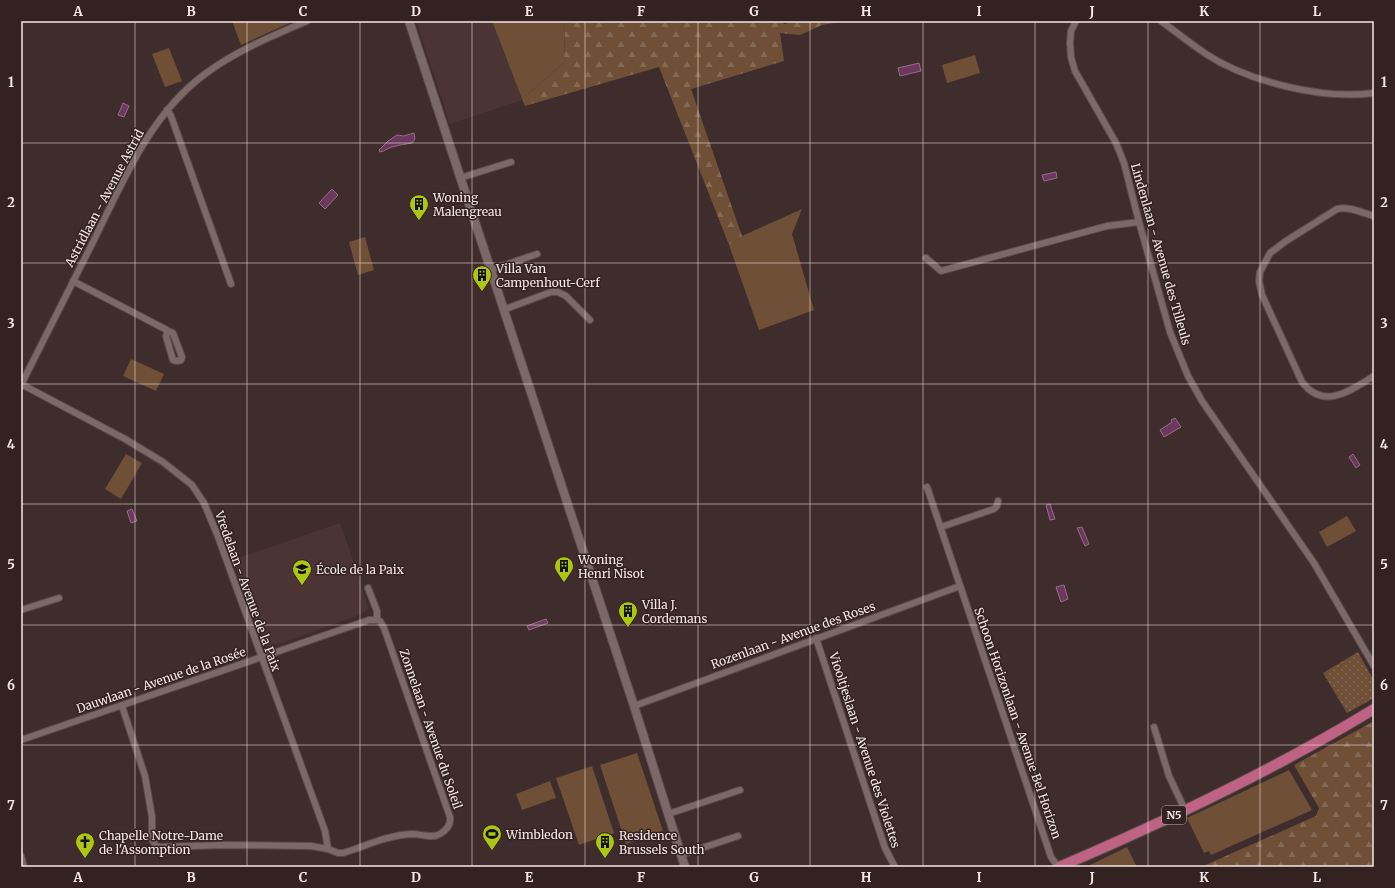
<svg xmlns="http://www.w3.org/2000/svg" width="1395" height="888" viewBox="0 0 1395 888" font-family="Merriweather,serif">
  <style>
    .built { fill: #4d3434 }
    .grass { fill: #6f5037 }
    .forest { fill: url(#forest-firs) }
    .park { fill: url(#park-dots) }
    .water { fill: #6d385e; stroke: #966d87 }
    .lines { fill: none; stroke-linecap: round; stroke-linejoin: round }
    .minor-casing { stroke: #5b4b4c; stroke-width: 8 }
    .tertiary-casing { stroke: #5b4b4c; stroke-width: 10 }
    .primary-casing { stroke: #5b4b4c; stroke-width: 12 }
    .minor { stroke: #7d6868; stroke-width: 6 }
    .tertiary { stroke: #7d6868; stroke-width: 8 }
    .primary { stroke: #be6384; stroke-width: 10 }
    .grid { fill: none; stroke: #f5e8e8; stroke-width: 1; stroke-opacity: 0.55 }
    .labels { text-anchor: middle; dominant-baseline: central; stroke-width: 3; stroke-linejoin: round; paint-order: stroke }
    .shield { fill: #342222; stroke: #bbadad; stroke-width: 1 }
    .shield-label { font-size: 11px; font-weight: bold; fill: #f5e8e8 }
    .poi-label { font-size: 12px; fill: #f5e8e8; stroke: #342222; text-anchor: start }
    .street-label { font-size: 12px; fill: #f5e8e8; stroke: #342222 }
    .neatline { fill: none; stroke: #f5e8e8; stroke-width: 1.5 }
    .grid-label { font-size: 13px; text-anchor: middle; font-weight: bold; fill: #f5e8e8 }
  </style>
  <defs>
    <pattern id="forest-firs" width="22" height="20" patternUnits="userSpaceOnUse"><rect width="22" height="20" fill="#6f5037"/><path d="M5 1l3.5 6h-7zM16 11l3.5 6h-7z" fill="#846954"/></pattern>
    <pattern id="park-dots" width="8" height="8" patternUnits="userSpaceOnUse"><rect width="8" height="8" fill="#6f5037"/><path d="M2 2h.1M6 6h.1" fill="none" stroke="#846954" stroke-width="1.8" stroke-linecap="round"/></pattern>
  </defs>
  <rect width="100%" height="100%" fill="#3f2c2c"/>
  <g class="built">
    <polygon points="416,21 492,21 522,100 450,124"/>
    <polygon points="340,523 360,580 368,609 362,614 273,646 268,647 262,640 233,560"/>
  </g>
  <g class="grass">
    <polygon points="232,21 294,21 241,45"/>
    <polygon points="492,21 565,21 564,63 522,99"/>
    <polygon points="169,48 182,81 165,87 152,54"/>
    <polygon points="975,55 980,73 947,83 942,65"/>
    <polygon points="802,209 792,234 814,310 759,330 729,245 742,236"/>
    <polygon points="365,237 374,270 358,275 349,242"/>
    <polygon points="131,359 164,374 156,391 123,376"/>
    <polygon points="126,454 142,463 121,499 105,489"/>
    <polygon points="1347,516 1356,531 1327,547 1319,532"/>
    <polygon points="637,753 663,831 626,844 600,765"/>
    <polygon points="592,766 614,833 579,845 556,778"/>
    <polygon points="1289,770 1312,810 1211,855 1209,851 1204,853 1187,818"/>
    <polygon points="550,781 556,798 522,810 516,794"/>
    <polygon points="1127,847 1137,867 1090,867 1090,865"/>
  </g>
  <g class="forest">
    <polygon points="565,21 779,21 785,24 794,21 845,21 822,25 800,35 780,33 784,61 691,89 742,236 729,245 659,67 525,106 522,99 564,63"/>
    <polygon points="1374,721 1374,867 1201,867 1316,816 1319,808 1294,765"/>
  </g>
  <polygon class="park" points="1358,652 1374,681 1374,698 1347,713 1323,673"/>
  <g class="water">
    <polygon points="919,63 921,71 900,76 898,68"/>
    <polygon points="123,103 129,106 124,117 118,115"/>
    <path d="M414 133 415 139 412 143C406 144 399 145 392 147 388 148 385 151 380 152L379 150 388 141 397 135 404 136Z"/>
    <polygon points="1056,172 1057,178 1044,181 1042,175"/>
    <polygon points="332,189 338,195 325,209 319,203"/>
    <polygon points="1175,418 1181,427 1164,437 1160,430 1172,422 1171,420"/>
    <polygon points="1353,454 1360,465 1356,468 1349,457"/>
    <polygon points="1050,504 1055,519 1050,520 1046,505"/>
    <polygon points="132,509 137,521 131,523 127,511"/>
    <polygon points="1082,527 1089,544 1085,546 1077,528"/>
    <polygon points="1064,585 1068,599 1061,602 1056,587"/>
    <polygon points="546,619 548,623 529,630 527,626"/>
  </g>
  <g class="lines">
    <g class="minor-casing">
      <g id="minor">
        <polyline points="1076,21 1071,31 1070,43 1071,57 1075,71 1116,143 1124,163 1139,222 1170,332 1188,376 1202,401 1314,563 1374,666"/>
        <path d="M1161 21C1176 32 1191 44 1206 54 1249 82 1323 100 1374 93"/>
        <polyline points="167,110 171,116 231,284"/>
        <polyline points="460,178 511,162"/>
        <path d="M1374 216C1362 213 1349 206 1337 209L1286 241 1270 253 1260 272 1259 281 1262 295 1302 382C1324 411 1351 390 1374 376"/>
        <polyline points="926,258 941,271 1107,226 1139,222"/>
        <polyline points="490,270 537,254"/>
        <polyline points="73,281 165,329 168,331 166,336 173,360 177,361 181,360 182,357 173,333 168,331"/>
        <polyline points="503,310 551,292 558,292 566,296 590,320"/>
        <polyline points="21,384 125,439 163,462 192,485 204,503 217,534 325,831 328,849"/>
        <path d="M21 385C45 338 68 291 92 244 122 184 149 115 205 74 236 51 272 36 307 21"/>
        <polyline points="927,487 1051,857 1058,867"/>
        <polyline points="941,527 994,509 997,506 998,501"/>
        <polyline points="21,610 59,598"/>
        <polyline points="816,638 885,848 895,867"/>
        <path d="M122 706 145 776 152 817V839L156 846 160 847 225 845 311 846 328 849 338 853H343C366 846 388 835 412 834 422 834 431 839 440 834 447 830 451 825 450 817L384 628 380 621 377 620V611L368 588"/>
        <polyline points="634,706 960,586"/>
        <polyline points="1154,727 1169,776 1185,810"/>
        <polyline points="21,740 369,620 377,620"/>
        <polyline points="668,814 740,790"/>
        <polyline points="681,855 738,836"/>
        <polyline points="21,856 24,867"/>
      </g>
    </g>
    <g class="tertiary-casing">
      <polyline id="tertiary" points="409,21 634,706 685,867"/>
    </g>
    <g class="primary-casing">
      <path id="primary" d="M1059 867C1167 821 1274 770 1374 709"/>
    </g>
    <use href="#minor" class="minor"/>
    <use href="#tertiary" class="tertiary"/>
    <use href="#primary" class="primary"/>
  </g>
  <path class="grid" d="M135 21V867M247 21V867M360 21V867M472 21V867M585 21V867M698 21V867M810 21V867M923 21V867M1035 21V867M1148 21V867M1260 21V867M21 143H1374M21 263H1374M21 384H1374M21 504H1374M21 625H1374M21 745H1374"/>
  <defs>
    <g id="building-pin" transform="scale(1)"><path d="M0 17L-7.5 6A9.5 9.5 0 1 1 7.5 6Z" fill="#acc612" stroke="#342222"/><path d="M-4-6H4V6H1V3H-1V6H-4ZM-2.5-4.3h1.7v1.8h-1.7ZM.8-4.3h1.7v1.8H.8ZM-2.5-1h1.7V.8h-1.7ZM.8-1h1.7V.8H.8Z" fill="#111"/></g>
    <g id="school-pin" transform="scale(1)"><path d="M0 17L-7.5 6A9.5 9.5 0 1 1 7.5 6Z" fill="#acc612" stroke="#342222"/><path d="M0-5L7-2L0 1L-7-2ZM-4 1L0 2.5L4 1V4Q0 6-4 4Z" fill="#111"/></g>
    <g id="stadium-pin" transform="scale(1)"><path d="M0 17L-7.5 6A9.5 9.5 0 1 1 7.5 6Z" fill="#acc612" stroke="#342222"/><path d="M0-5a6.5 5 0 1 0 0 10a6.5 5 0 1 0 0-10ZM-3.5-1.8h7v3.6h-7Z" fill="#111"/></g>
    <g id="church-pin" transform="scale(1)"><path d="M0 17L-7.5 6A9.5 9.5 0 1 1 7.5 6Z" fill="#acc612" stroke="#342222"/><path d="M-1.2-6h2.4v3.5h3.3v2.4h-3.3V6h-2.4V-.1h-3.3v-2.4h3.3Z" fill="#111"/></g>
  </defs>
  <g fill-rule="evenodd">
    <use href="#building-pin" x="419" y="204"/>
    <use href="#building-pin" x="482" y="275"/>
    <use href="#building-pin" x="564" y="566"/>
    <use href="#school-pin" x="302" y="569"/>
    <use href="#building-pin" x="628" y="611"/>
    <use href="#stadium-pin" x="492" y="834"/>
    <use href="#church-pin" x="85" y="842"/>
    <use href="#building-pin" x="605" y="842"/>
  </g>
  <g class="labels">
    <rect class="shield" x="1162" y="806" width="24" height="18" rx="3"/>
    <g class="shield-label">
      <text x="1174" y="815">N5</text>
    </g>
    <g class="poi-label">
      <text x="433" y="197">Woning<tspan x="433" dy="14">Malengreau</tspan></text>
      <text x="496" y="268">Villa Van<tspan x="496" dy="14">Campenhout-Cerf</tspan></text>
      <text x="578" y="559">Woning<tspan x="578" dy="14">Henri Nisot</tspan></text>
      <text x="316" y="569">École de la Paix</text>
      <text x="642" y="604">Villa J.<tspan x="642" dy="14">Cordemans</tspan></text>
      <text x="506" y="834">Wimbledon</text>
      <text x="99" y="835">Chapelle Notre-Dame<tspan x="99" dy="14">de l'Assomption</tspan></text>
      <text x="619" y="835">Residence<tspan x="619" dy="14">Brussels South</tspan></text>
    </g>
    <g class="street-label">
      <text transform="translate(104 198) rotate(-62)">Astridlaan - Avenue Astrid</text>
      <text transform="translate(1161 254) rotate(74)">Lindenlaan - Avenue des Tilleuls</text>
      <text transform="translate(248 591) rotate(70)">Vredelaan - Avenue de la Paix</text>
      <text transform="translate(793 635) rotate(-20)">Rozenlaan - Avenue des Roses</text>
      <text transform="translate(161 680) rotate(-19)">Dauwlaan - Avenue de la Rosée</text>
      <text transform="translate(1018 723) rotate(71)">Schoon Horizonlaan - Avenue Bel Horizon</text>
      <text transform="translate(431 729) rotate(71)">Zonnelaan - Avenue du Soleil</text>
      <text transform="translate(865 750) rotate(72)">Viooltjeslaan - Avenue des Violettes</text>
    </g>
  </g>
  <rect width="1395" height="888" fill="none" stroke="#342222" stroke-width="44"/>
  <rect x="22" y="22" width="1351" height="844" class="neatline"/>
  <g class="grid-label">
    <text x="78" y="16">A</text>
    <text x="191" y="16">B</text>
    <text x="303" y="16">C</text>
    <text x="416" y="16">D</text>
    <text x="529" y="16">E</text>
    <text x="641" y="16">F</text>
    <text x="754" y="16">G</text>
    <text x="866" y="16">H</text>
    <text x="979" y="16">I</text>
    <text x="1092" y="16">J</text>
    <text x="1204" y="16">K</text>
    <text x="1317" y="16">L</text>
    <text x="11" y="87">1</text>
    <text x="1384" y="87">1</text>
    <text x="11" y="207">2</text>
    <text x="1384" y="207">2</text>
    <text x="11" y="328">3</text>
    <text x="1384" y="328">3</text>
    <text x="11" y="449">4</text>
    <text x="1384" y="449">4</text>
    <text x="11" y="569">5</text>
    <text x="1384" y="569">5</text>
    <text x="11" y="690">6</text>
    <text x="1384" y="690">6</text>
    <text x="11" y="810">7</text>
    <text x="1384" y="810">7</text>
    <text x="78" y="882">A</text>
    <text x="191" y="882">B</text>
    <text x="303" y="882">C</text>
    <text x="416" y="882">D</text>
    <text x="529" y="882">E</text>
    <text x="641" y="882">F</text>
    <text x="754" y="882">G</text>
    <text x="866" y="882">H</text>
    <text x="979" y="882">I</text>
    <text x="1092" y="882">J</text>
    <text x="1204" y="882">K</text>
    <text x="1317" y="882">L</text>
  </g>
</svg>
